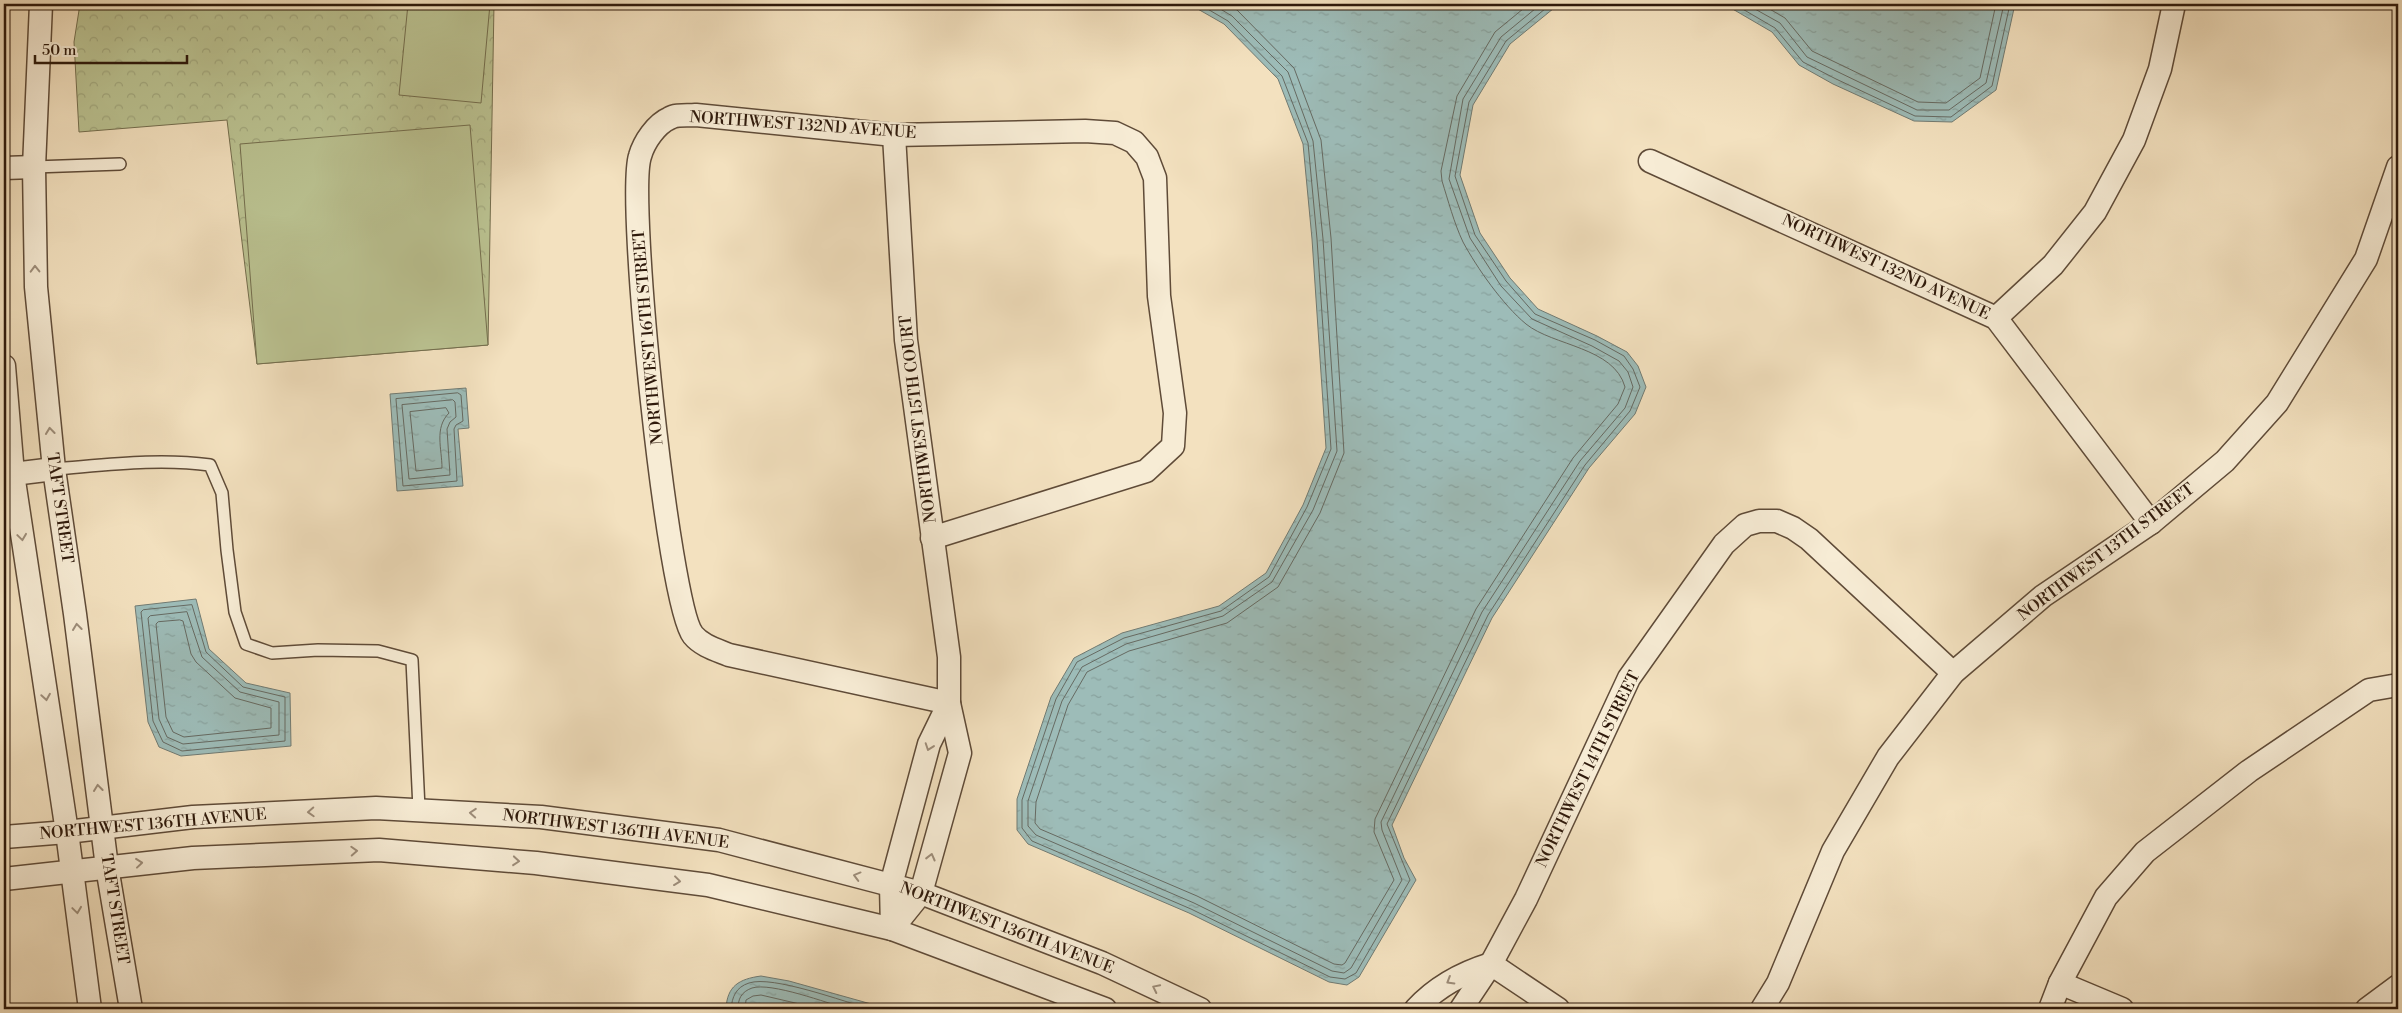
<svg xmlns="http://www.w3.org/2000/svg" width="2402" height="1013" viewBox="0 0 2402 1013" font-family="'Libre Bodoni',serif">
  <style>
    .park { fill: url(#park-crowns); stroke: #746e4e }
    .pitch { fill: #bbc392; stroke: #746e4e }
    .water { fill: url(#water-ripples); stroke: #717b73 }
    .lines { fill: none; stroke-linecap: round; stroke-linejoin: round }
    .shore { stroke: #666a62; stroke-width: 1 }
    .service-casing { stroke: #5f4b38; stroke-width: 14 }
    .minor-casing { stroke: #5f4b38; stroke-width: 25 }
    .service { stroke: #f7ecd5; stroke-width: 11 }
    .minor { stroke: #f7ecd5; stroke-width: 22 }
    .oneway { stroke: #9d8d7a }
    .labels { text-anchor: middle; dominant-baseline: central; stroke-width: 4.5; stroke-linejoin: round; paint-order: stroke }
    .street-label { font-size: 16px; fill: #2e190b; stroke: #f7ecd5 }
  </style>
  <defs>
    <pattern id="park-crowns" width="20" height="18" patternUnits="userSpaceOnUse" patternTransform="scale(1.25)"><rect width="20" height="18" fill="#bbc392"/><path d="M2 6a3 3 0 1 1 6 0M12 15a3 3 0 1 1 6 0" fill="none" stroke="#a1a77d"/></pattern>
    <pattern id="water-ripples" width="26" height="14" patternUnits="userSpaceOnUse" patternTransform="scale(1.25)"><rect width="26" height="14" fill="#9dbcb8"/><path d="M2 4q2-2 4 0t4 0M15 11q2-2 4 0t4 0" fill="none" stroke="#88a19d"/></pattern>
  </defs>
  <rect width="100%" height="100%" fill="#f3e1bf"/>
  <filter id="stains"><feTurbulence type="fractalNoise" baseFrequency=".004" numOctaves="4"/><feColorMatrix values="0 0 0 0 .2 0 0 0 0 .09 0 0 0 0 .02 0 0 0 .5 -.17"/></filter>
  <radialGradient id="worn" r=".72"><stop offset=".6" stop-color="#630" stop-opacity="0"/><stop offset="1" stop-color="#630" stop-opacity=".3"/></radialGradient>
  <polygon class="park" points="80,4 494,4 488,345 257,364 227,120 79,132 74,42"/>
  <g class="pitch">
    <polygon points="408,4 490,4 481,103 399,95"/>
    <polygon points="470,125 488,345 257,364 240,144"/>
  </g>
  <g class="water">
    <polygon points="1189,4 1559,4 1510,44 1473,105 1460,175 1480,233 1510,278 1538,309 1597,336 1627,352 1638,366 1646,387 1635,414 1589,468 1492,618 1392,825 1404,858 1416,880 1359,977 1347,985 1329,982 1189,913 1028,844 1017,830 1017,799 1051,697 1074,658 1122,633 1219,606 1266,573 1303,505 1326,448 1312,239 1303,144 1278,79 1224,24"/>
    <polygon points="1724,4 2015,4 1996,90 1952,122 1914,121 1833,84 1799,65 1772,32"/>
    <polygon points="466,388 469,428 458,429 463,486 397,491 390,394"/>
    <polygon points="196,599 209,649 246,683 290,693 291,746 181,756 159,747 148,722 135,606"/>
    <path d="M761 976 789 981 889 1009H726C727 986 739 979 761 976Z"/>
  </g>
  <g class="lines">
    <g class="shore">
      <polyline points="1199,4 1228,21 1282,76 1308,143 1317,239 1331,449 1307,507 1269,577 1221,611 1124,638 1077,662 1056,699 1022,800 1022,828 1032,841 1191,909 1330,977 1345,979 1356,973 1410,880 1387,824 1488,615 1585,465 1630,411 1640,387 1633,369 1624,356 1595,340 1535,314 1506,281 1475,235 1455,176 1469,102 1506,41 1551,4"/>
      <polyline points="1212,4 1232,16 1288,72 1313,141 1323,239 1337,451 1313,510 1272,582 1223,616 1126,644 1082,667 1062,701 1028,801 1028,826 1036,835 1194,903 1332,971 1344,973 1351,968 1402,880 1382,830 1381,822 1482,612 1580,461 1625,408 1633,387 1628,372 1619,361 1592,346 1532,319 1501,286 1470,238 1449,179 1463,99 1501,37 1541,4"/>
      <path d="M1227 4 1237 10 1294 68 1321 140 1331 238 1344 453 1320 513 1278 587 1227 623 1129 651 1087 672 1068 705 1036 802 1035 823 1040 829 1197 896 1334 964 1342 965 1345 963 1394 880 1374 832 1375 819 1476 609 1573 458 1618 404 1625 387C1614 347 1553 346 1526 324 1503 305 1477 268 1463 242 1454 223 1448 200 1442 181L1441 171 1457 96 1495 32 1529 4"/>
      <polyline points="1734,4 1775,28 1803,62 1836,79 1915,116 1951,117 1992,86 2010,4"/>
      <polyline points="1746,4 1780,23 1807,57 1917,110 1949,110 1986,83 2004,4"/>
      <polyline points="1761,4 1785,18 1812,51 1918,102 1946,103 1980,78 1996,4"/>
      <polygon points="458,393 461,395 463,421 456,425 454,429 457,481 403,486 396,399"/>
      <polygon points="453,400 455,402 456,417 450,422 447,429 450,475 409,479 402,405"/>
      <path d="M446 408 449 413C434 428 442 449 442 468L416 471 410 412Z"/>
      <polygon points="192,605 206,652 243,687 285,697 285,741 182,751 163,742 153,721 141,612 143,610"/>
      <polygon points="187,612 202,657 240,692 279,702 279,735 183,744 167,737 159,719 148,618 150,616"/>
      <polygon points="180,620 183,621 191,654 196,662 235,698 271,708 271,728 184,737 173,732 166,717 156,624 158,622"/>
      <path d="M731 1009C732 997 736 987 749 983 773 975 844 1002 871 1009"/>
      <path d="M738 1009C738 999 741 992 752 988 771 982 827 1003 848 1009"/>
      <polyline points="745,1009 746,1000 753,996 761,995 821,1009"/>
    </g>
    <g class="service-casing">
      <g id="service">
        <polyline points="34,167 120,164"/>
        <path d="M54 469C106 465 158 458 210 465L222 493 227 550 235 612 246 644 272 653 318 650 378 651 412 660 419 809"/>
      </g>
    </g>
    <g class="minor-casing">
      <g id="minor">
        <polyline points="41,4 34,167 36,287 54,469 75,614 107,867 131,1009"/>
        <polyline points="1650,161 1996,318 2151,523"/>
        <polyline points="4,168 34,167"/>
        <polyline points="1996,318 2053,265 2095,212 2134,140 2160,69 2174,4"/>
        <polyline points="4,366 13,474 67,832 90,1009"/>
        <polyline points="13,474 54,469"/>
        <path d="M932 538 1146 471 1173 446 1175 413 1159 296 1155 178 1147 157 1134 142 1115 133 1085 131 894 135 696 115C688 116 676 114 670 118 656 124 644 142 640 156 626 200 668 604 693 635 702 646 717 650 729 655L949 703"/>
        <polyline points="4,837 67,832 193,817 376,808 541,817 719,840 921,893 1102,963 1200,1009"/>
        <polyline points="4,879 193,858 379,850 536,863 708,885 892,929 1105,1009"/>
        <polyline points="892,929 921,893 960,753 949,703 949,657 906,340 894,135"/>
        <polyline points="892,929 891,885 929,744 949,703"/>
        <polyline points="1491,964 1558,1009"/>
        <polyline points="2060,983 2122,1009"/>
        <path d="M1416 1009C1437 986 1462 973 1491 964"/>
        <polyline points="1461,1009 1491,964 1526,899 1629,678 1724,544 1745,525 1759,521 1777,521 1793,528 1809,539 1953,673"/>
        <polyline points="1762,1009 1778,983 1833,851 1888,757 1953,673 2043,596 2151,523 2225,461 2277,403 2366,259 2398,167"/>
        <polyline points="2050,1009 2060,983 2106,897 2145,852 2249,771 2369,690 2398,685"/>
        <polyline points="2367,1009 2398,986"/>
      </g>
    </g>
    <use href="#service" class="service"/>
    <use href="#minor" class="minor"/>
  </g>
  <defs><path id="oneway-chevron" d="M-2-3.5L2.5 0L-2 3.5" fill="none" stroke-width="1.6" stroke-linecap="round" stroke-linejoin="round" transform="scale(1.25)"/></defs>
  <g class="oneway">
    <use href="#oneway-chevron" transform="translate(35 269) rotate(-91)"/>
    <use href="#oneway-chevron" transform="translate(50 431) rotate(-96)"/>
    <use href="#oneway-chevron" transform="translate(22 537) rotate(82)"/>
    <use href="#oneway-chevron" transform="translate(77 627) rotate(-97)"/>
    <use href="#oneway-chevron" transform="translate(46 697) rotate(81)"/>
    <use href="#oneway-chevron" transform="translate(929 747) rotate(109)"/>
    <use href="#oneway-chevron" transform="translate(98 788) rotate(-97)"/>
    <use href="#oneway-chevron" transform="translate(311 812) rotate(177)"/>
    <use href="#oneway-chevron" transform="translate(473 813) rotate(-176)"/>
    <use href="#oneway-chevron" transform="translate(354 851) rotate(-3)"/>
    <use href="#oneway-chevron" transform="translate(931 857) rotate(-76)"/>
    <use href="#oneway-chevron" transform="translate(516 861) rotate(5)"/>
    <use href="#oneway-chevron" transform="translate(139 863) rotate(-6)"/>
    <use href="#oneway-chevron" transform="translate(857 876) rotate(-165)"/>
    <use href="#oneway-chevron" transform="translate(677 881) rotate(7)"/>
    <use href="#oneway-chevron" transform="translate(77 910) rotate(82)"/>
    <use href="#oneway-chevron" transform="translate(1450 981) rotate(149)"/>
    <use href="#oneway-chevron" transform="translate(1156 988) rotate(-154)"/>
  </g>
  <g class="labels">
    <g class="street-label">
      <text transform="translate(803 125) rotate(4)">NORTHWEST 132ND AVENUE</text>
      <text transform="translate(1886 267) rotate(25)">NORTHWEST 132ND AVENUE</text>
      <text transform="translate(648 337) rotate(-95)">NORTHWEST 16TH STREET</text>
      <text transform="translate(918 419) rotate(-97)">NORTHWEST 15TH COURT</text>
      <text transform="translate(60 508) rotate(82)">TAFT STREET</text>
      <text transform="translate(2106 552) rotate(-37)">NORTHWEST 13TH STREET</text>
      <text transform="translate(1588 769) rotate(-64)">NORTHWEST 14TH STREET</text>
      <text transform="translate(153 824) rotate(-5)">NORTHWEST 136TH AVENUE</text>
      <text transform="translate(616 829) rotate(7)">NORTHWEST 136TH AVENUE</text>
      <text transform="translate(115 909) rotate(81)">TAFT STREET</text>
      <text transform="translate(1007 928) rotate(21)">NORTHWEST 136TH AVENUE</text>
    </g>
  </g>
  <rect width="2402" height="1013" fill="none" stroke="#f3e1bf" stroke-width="20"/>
  <rect x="5" y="5" width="2392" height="1003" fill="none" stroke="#2e190b" stroke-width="2.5"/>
  <rect x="10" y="10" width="2382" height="993" fill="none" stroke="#2e190b"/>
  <path d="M35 55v8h152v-8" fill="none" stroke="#2e190b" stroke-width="2.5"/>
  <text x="42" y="55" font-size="15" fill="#2e190b" stroke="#f7ecd5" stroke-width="4" paint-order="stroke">50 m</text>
  <rect width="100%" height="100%" filter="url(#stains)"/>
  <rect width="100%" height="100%" fill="url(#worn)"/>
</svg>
